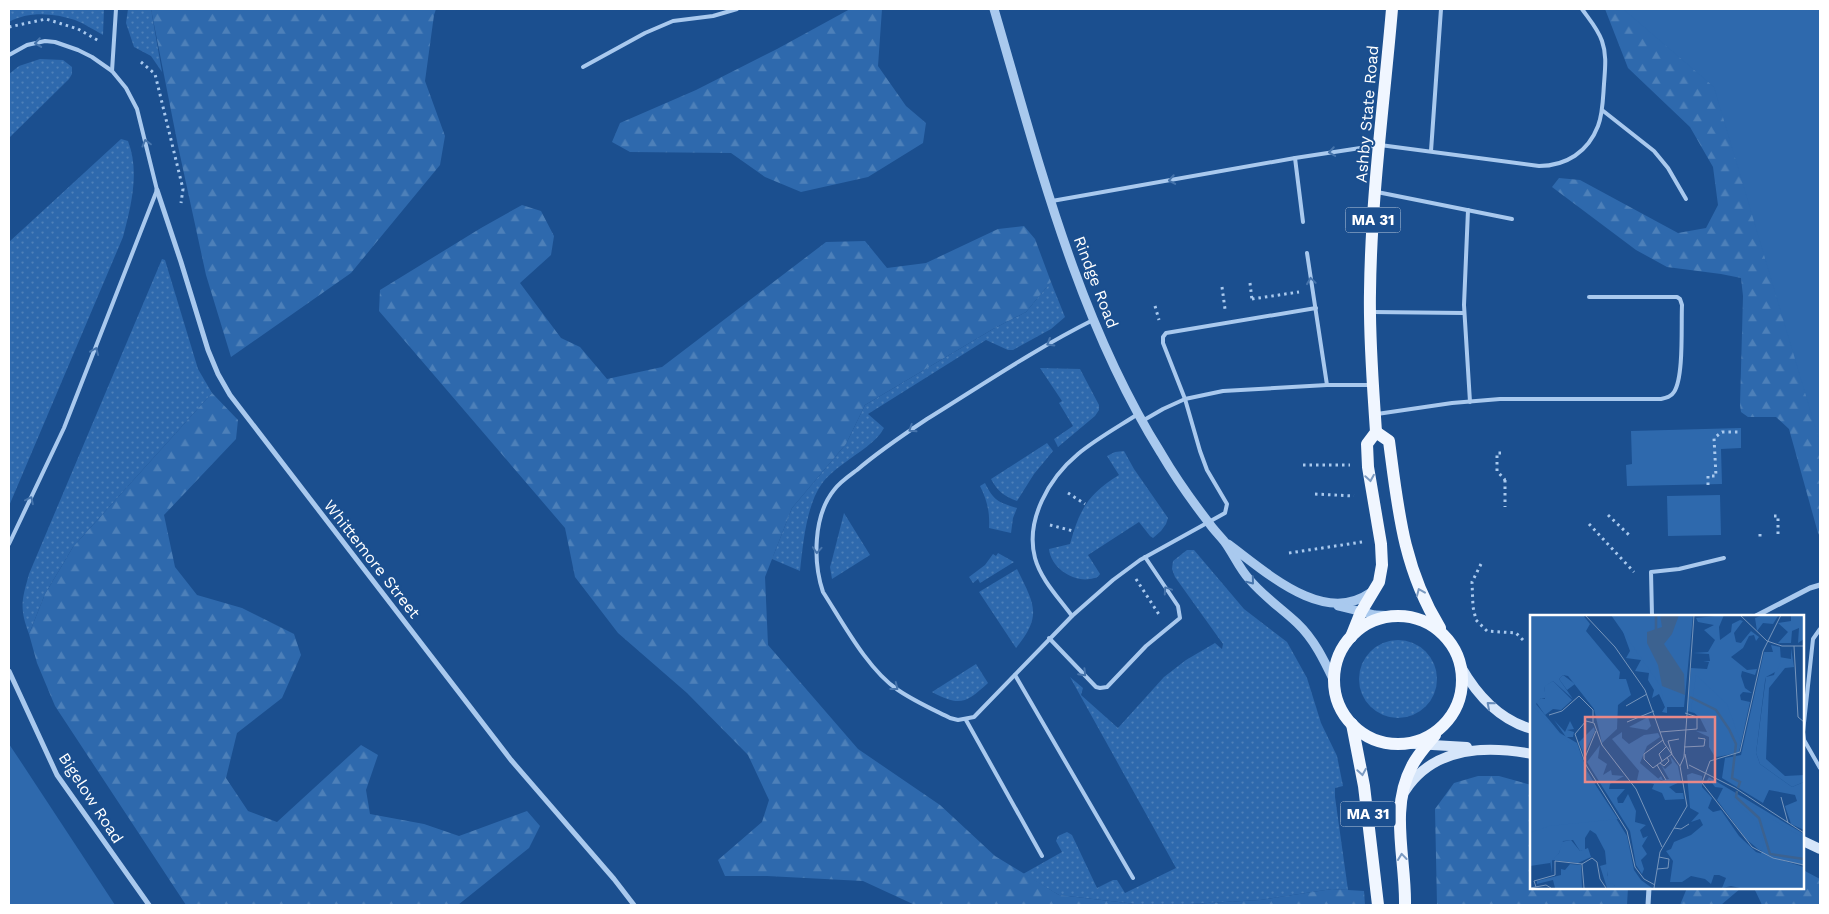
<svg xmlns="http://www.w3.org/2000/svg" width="1829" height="914" viewBox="0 0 1829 914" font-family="'Work Sans',sans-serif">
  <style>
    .grass { fill: url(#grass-dots) }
    .forest { fill: url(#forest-firs) }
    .park { fill: #2e69ad }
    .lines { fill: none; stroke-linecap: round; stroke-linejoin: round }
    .path { stroke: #a9c9ee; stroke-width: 3; stroke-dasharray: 2.5 4; stroke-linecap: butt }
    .service { stroke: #a9c9ee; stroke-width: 4 }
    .minor { stroke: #a9c9ee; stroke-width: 5 }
    .tertiary { stroke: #a9c9ee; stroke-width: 9 }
    .secondary { stroke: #d6e6fa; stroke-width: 10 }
    .primary { stroke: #f0f6ff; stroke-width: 12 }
    .oneway { stroke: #4674ac }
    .oneway2 { stroke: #7b9ac1 }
    .oneway3 { stroke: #668bba }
    .labels { text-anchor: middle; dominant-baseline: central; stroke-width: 4; stroke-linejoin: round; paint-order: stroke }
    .shield { fill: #1b4f8f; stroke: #bbcadd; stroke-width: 1 }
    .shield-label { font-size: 15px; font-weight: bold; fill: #fff }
    .street-label { font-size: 16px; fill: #fff; stroke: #1b4f8f }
    .inset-river { fill: none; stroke: #3c6290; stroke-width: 2.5 }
    .inset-road { fill: none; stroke: #7695bc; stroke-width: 1 }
    .view { fill: #e88989; fill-opacity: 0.15; stroke: #e88989; stroke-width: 2.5 }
    .inset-edge { fill: none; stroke: #fff; stroke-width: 2.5 }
  </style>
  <defs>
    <pattern id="grass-dots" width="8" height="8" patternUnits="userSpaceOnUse" patternTransform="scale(1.25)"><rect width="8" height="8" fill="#2e69ad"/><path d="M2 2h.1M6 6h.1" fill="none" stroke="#4d80b9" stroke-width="1.8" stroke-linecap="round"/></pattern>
    <pattern id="forest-firs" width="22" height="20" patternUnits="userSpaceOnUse" patternTransform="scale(1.25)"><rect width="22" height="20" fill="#2e69ad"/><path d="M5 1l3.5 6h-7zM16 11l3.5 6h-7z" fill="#4d80b9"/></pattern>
  </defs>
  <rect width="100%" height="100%" fill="#1b4f8f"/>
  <g class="grass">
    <path d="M9 9H104L103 35C94 30 85 24 75 20 54 13 28 11 9 22Z"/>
    <polygon points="128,9 151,9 162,72 151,56 134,47 126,23"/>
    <polygon points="40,59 63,60 72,67 72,74 69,79 9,138 9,74 19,66"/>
    <path d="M121 139 128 141C140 172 131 206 123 237L9 506V242Z"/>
    <path d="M162 259 165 260 198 369 212 393 73 547 45 594 29 634C19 608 22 599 29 574Z"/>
    <path d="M1051 282 1065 317 1051 329 1013 350H1008L986 340 868 414 884 428C876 443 857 453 843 464 836 469 826 477 821 485 806 507 803 545 800 571L772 559 792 508 846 444 865 405 993 329 1026 312Z"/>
    <polygon points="1040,368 1080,369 1099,405 1099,410 1095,416 1058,447 1054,439 1073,426 1059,403 1062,401"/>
    <path d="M1047 443 1053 451 1034 474 1017 501C1004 496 998 492 991 479Z"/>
    <path d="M1124 451 1134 469 1168 518 1166 524 1161 531 1153 538 1150 536 1139 522 1088 555 1100 574C1098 578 1095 578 1090 579 1073 582 1051 568 1049 549L1070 544C1080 509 1087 495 1119 475L1107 456 1115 452Z"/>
    <path d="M985 483C994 501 998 502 1017 508L1013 518 1011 533 989 528C990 512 987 500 980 486Z"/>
    <polygon points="844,513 870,555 832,579 830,567 832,560"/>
    <polygon points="1187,550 1194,550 1244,609 1287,642 1307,678 1321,723 1337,756 1343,786 1335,788 1335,797 1348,890 1332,889 1260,900 1173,905 1144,905 1059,895 1023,874 1062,852 1056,841 1058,836 1067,832 1072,835 1097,888 1113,880 1117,880 1125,893 1176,868 1070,677 1083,688 1081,695 1118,728 1164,677 1186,660 1215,643 1222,649 1223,644 1175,577 1172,569 1173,561"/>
    <polygon points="998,553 1014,562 980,583 978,579 973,583 969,577 985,565 993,554 996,556"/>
    <path d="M1017 569C1034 604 1043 615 1016 648L979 592Z"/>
    <circle cx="1398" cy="679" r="39"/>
    <path d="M976 664 988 683C966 703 960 707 932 692Z"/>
  </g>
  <g class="forest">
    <polygon points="151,9 436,9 434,15 425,81 445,136 440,165 351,273 231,357 206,275 178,146"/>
    <polygon points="850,9 882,9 878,66 906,106 926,123 923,143 868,177 801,192 765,177 731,153 630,152 612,142 620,123 696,90 777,49"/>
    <polygon points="1605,9 1820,9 1820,537 1818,533 1789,429 1776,417 1748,417 1741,412 1740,405 1743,296 1741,278 1721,274 1667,267 1636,250 1552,187 1559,178 1580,180 1678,233 1706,228 1718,205 1713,167 1690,127 1628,68"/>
    <polygon points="522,205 541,211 554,236 551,255 520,283 561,338 580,347 607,379 662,367 826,242 865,241 887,268 926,263 998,229 1024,226 1035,239 1051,282 1026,312 993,329 865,405 846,444 792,508 765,577 768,645 858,749 940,805 995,856 1059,895 1144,905 915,905 863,881 767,876 725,876 718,860 762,822 769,800 748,755 687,693 618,633 575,577 565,528 379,311 380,290 481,228"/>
    <polygon points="212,393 238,420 236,439 164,515 175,567 197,595 242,608 294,634 301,655 282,698 237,733 226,778 248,811 277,822 361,745 378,755 366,790 370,814 424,824 459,836 527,811 540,826 529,848 458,905 186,905 55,706 37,663 29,634 45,594 73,547"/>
    <polygon points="1478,776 1499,776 1531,785 1532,888 1628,888 1627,905 1437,905 1435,809 1454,783"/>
    <polygon points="1803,870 1820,879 1820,905 1762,905 1754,888 1803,888"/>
    <polygon points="1687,888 1741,888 1721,905 1680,905"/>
    <polygon points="1332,889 1364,891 1365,905 1173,905 1260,900"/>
  </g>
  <g class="park">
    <polygon points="1623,9 1820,9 1820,443 1714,87"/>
    <polygon points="1741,428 1741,448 1721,449 1722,484 1627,486 1626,465 1632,464 1631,431"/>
    <polygon points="1720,495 1721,535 1668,536 1667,496"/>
    <polygon points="9,744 21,762 115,905 9,905"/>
  </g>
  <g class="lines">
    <g class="path">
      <polyline points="9,27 46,19 78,29 99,41"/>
      <polyline points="141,62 155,74 183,189 181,203"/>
      <polyline points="1250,283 1252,300"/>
      <polyline points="1222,287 1225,309"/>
      <polyline points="1252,299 1299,292"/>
      <polyline points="1155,306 1159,320"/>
      <polyline points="1501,453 1497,453 1497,471 1505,480 1509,480"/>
      <polyline points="1303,465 1350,465"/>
      <polyline points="1505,480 1505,507"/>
      <polyline points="1708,485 1708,476 1716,476 1714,438 1722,432 1741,432"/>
      <polyline points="1068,493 1085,504"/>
      <polyline points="1315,494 1354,496"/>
      <polyline points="1608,515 1629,535"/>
      <polyline points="1774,516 1778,516 1778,537"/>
      <polyline points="1589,524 1634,572"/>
      <polyline points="1050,525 1073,531"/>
      <polyline points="1760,534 1760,539"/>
      <polyline points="1289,553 1362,542"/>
      <polyline points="1481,564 1472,582 1473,607 1476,620 1487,631 1516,633 1523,640"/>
      <polyline points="1136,579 1160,616"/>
    </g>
    <g class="service">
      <polyline points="9,55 27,45 45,41 55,42 78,50 92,57 112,71 126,88 137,109 157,190 64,428 9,544"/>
      <polyline points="583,67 645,33 673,21 713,16 737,9"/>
      <polyline points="112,71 116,9"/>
      <polyline points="1602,110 1654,151 1668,168 1686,199"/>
      <polyline points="1431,151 1441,9"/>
      <polyline points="1295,158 1303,222"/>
      <polyline points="1377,192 1512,219"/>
      <path d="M1052 201 1295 158 1380 145 1539 166C1566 166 1588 152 1598 126 1603 113 1603 97 1604 84 1605 69 1607 55 1602 41 1598 29 1589 19 1582 9"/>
      <polyline points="1468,210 1464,305 1470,402"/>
      <polyline points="1307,253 1327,385"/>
      <polyline points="1372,312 1464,313"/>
      <path d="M1093 320C1035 349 982 385 927 419 903 435 879 451 857 470 849 476 840 482 834 490 813 516 813 562 823 592 843 623 868 670 898 690 914 701 932 709 950 718L958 720 974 717 1072 616 1113 580 1140 560 1225 513 1227 504 1207 470 1200 451 1185 399 1163 343V337L1166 333 1316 308"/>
      <path d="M1377 414 1452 403 1500 399H1661C1666 398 1671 397 1674 392 1684 377 1681 325 1682 305L1680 299 1677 297H1589"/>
      <polyline points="1144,420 1163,409 1185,399 1223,391 1327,385 1371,385"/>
      <path d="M1072 616C1059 598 1041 580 1035 558 1025 520 1049 478 1078 454 1096 439 1118 427 1138 414"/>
      <polyline points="1652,616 1651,572 1679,569 1724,558"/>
      <polyline points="1820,629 1813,639 1803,732 1804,740 1820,768"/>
      <polyline points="1049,638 1096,687 1100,688 1107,687 1146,646 1180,618 1178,606 1145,557"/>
      <polyline points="1015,675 1133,878"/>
      <polyline points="966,720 1042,856"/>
    </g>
    <g class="minor">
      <polyline points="157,190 181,262 208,350 218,374 230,395 511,760 614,879 634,905"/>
      <polyline points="1756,616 1810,588 1820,585"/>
      <polyline points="9,671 57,775 149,905"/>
      <polyline points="1648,905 1649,888"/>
    </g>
    <g class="tertiary">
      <path d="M994 9C1038 159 1077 319 1161 453 1175 477 1192 501 1209 523 1213 529 1219 535 1224 541 1233 553 1239 568 1249 579 1263 596 1281 608 1297 623 1314 639 1324 660 1334 681"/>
      <path d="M1228 544C1265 571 1323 626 1370 593"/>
      <polyline points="1338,606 1375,615 1397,616"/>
    </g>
    <g class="secondary">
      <path d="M1461 667C1477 695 1499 720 1532 729"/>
      <polyline points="1398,743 1467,747"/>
      <path d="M1405 791C1433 747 1485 745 1532 754"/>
      <polyline points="1803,841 1820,849"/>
    </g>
    <g class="primary">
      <path d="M1376 432 1389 441C1398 509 1403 568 1440 628"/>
      <circle cx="1398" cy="680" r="64"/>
      <path d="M1351 637 1361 612 1379 582 1382 565 1381 544 1368 467 1367 444 1376 432C1373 385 1369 339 1370 292 1371 198 1384 103 1392 9"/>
      <polyline points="1352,724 1364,786 1378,905"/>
      <path d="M1405 905C1406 859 1389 809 1412 766 1418 754 1427 745 1435 735"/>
    </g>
  </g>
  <defs><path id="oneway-chevron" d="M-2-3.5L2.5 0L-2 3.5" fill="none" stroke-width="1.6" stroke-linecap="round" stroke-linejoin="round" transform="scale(1.25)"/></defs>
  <g class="oneway">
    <use href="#oneway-chevron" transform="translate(38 43) rotate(171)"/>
    <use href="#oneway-chevron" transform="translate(146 143) rotate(-105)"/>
    <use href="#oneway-chevron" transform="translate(1332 152) rotate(171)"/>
    <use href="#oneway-chevron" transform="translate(1172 180) rotate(170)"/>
    <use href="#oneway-chevron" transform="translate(1311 281) rotate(-98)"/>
    <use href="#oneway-chevron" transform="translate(1050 343) rotate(149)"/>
    <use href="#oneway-chevron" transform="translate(95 351) rotate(-68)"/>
    <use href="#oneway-chevron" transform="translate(912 429) rotate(147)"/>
    <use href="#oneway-chevron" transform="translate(30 500) rotate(-64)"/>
    <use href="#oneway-chevron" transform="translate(817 550) rotate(94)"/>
    <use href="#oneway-chevron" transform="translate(1251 581) rotate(51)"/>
    <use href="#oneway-chevron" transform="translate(1167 590) rotate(-124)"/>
    <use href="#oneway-chevron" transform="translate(1083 673) rotate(46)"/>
    <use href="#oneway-chevron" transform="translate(895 687) rotate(38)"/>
  </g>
  <g class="oneway2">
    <use href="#oneway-chevron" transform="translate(1370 478) rotate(81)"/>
    <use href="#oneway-chevron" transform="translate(1420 592) rotate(-113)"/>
    <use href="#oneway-chevron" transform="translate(1362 772) rotate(81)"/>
    <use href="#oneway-chevron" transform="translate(1402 857) rotate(-96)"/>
  </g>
  <use class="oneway3" href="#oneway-chevron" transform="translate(1490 705) rotate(-139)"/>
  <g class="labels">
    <g class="shield">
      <rect x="1345.5" y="207.5" width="55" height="25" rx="4"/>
      <rect x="1340.5" y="801.5" width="55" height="25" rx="4"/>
    </g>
    <g class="shield-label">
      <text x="1373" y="220">MA 31</text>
      <text x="1368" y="814">MA 31</text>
    </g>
    <g class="street-label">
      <text transform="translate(1367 114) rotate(-85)">Ashby State Road</text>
      <text transform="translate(1096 282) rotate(69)">Rindge Road</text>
      <text transform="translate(372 559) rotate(52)">Whittemore Street</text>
      <text transform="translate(91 798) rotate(57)">Bigelow Road</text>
    </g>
  </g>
  <g transform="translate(1530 615)">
    <rect width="274" height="274" fill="#1b4f8f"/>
    <path d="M261 33 264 52 255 53 239 73 236 144 255 161 274 160V167L262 172 230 149 226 138 236 62 244 60 249 42 261 44ZM33 60 45 69 37 75 29 64ZM23 66 42 85 31 95 23 94 15 100 6 87 11 83 15 84 14 71ZM24 105 35 117 40 106 44 114 37 115 44 117 43 122H36ZM64 112 65 116 54 140 49 127ZM140 141 148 151 151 166 137 167 128 164 131 161 133 165 139 164 131 150 135 154 142 148ZM41 225 50 236 58 233 61 242 48 248 22 245V259L20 245 29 238 31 227ZM40 249 51 250 52 273H25L23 265 7 269V266L31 260V254L35 255ZM77 249V260L85 271 111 270V265L122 273H77L70 251Z" fill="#2e69ad"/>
    <path d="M0 0H53L60 9 56 16 90 57 89 64H96L101 80 88 90 87 114 72 128 64 94 38 61 33 60 29 64 43 84 23 66 14 72 16 83H11L6 89 30 118 47 128 57 156 97 221 104 255 111 265V271H85L78 266 75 236 66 219 60 215 55 223V235L50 236 43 225 33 226 29 238 20 248 0 251ZM194 0 189 12 190 25 201 17 202 9 210 5 213 6 204 18 206 27 211 28 221 16 229 22 226 26 224 20 219 21 213 33 201 42 217 55 227 54 225 60 212 56 211 61 215 73 222 78 213 77 210 80 211 85 220 87 209 137 185 142 179 132V122L166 116 177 117 168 99 157 96 161 53 177 54 179 47 173 46H180L179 39 163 38 178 37 185 25 174 15 184 10 168 7 166 3ZM233 0 248 1 243 9 233 8 227 16 225 3ZM261 0H274V24L268 28 269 13 262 16 261 28H248L258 17 248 8 261 6ZM92 14 145 88 144 92H137V98L132 97 135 92 129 79 122 83 124 75 118 65 119 58 105 56 111 45 96 43 100 36ZM241 30 250 32 251 46 247 56 236 62 235 66 226 138 230 149 262 172 274 167V215L261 209 255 191 267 186 265 180 239 175 233 188 192 163 195 143 211 140 234 37H243ZM118 102 121 111 117 115 99 112ZM92 117V123L99 129 114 120 128 118 130 122 117 131 110 148 131 166H152L139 172 146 178H153L154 184 135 185 132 178 122 174 124 169 107 165 109 156 82 124ZM70 130 68 143 77 149 73 160 81 155 82 160 94 161 80 169 79 174H95L87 183 88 188H93L98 179 106 196 105 207 116 210 110 215 113 223 118 221 112 231 117 239 111 245 114 254 112 259 106 250 100 216 57 147ZM162 158 172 161V172L182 183 178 193 183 197 191 195 209 221 226 237 274 252V273H210L201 271 192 273 196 263 189 260H184L181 269 175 264 161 261 152 267H140L143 246 136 236 141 234 144 227 161 220 173 210 170 204 161 207 169 198 160 193 157 160ZM179 162 274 219V250L229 235 216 224 187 185 193 173 185 172 180 165 175 169Z" fill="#2e69ad"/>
    <path d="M81 0H163L154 92H135L130 70ZM166 60 197 89 211 128 206 138 187 142 177 109 161 95ZM0 88 50 139 52 150 88 204 19 211 0 218ZM202 176 257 214 274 222V251L231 239 234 228 226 206 206 187Z" fill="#2e69ad"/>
    <path d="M130 0H149L142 19 134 29 154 59 155 80 132 71 128 50 117 28V17L132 12Z" fill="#3c6290"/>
    <path class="inset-river" d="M126 16V0M160 82 186 95 199 114 206 129 202 163 210 167 208 173M207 176 206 182 229 203 240 239 274 244"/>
    <path class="inset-road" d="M55 0 85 32 115 75 134 128 150 151M210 0 237 26 252 31H274M251 0 233 36 210 137 180 146 172 168 222 232 243 243 274 250M264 31 268 102 274 107M96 91 117 79M19 100 32 96 49 81 63 95V107M97 107 124 96M130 117 167 114V102L155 98M133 125 114 139V144L123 153 142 139 138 126 149 124M154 132 174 131 175 124 168 123M155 139 158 154M54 145 66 116M132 146 129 139 136 132M130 148 134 151 139 146 137 142M127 150 136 165M159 150 205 173 274 218M251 182 258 208M144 213 151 214 159 209M52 249 54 273M127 254 138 253 139 244 129 242M125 270 114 264 105 252 97 216 56 150 45 119 56 106 64 108 72 130 106 174 132 232M6 272 4 266 25 260V246L52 249 62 243 67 247 70 264 76 273M0 273 16 270 21 273M124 273 130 237 157 191 150 151 154 142 164 0"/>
    <path class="view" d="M55 102H185V167H55Z"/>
    <rect width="274" height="274" class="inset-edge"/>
  </g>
  <rect width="1829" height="914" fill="none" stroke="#ffffff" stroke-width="20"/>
</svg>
